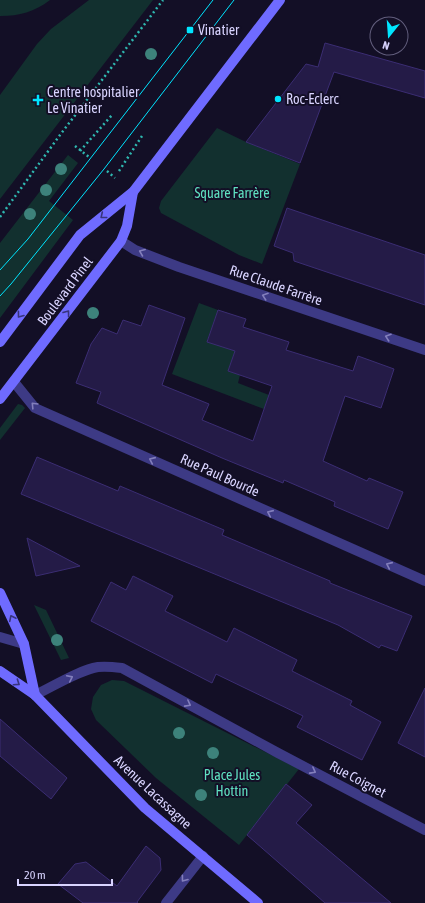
<svg xmlns="http://www.w3.org/2000/svg" width="425" height="903" viewBox="0 0 425 903" font-family="'Asap Condensed',sans-serif">
  <style>
    .green { fill: #12302f }
    .building { fill: #241b47; stroke: #3b2d73 }
    .lines { fill: none; stroke-linecap: round; stroke-linejoin: round }
    .path { stroke: #2fb8b0; stroke-width: 2.5; stroke-dasharray: 2 3; stroke-linecap: butt }
    .service { stroke: #3d3a85; stroke-width: 10 }
    .minor { stroke: #3d3a85; stroke-width: 10 }
    .secondary { stroke: #6f6bff; stroke-width: 10 }
    .tram { stroke: #00e5ff; stroke-width: 1 }
    .tree { fill: #3d827b }
    .oneway { stroke: #38347d }
    .oneway2 { stroke: #837fbc }
    .poi-dot { fill: #00e5ff; stroke: #130f26; stroke-width: 1.5 }
    .labels { text-anchor: middle; dominant-baseline: central; stroke-width: 4; stroke-linejoin: round; paint-order: stroke }
    .poi-label { font-size: 14px; fill: #d9d4ff; stroke: #130f26; text-anchor: start }
    .park-label { font-size: 14px; fill: #5fe0c0; stroke: #130f26 }
    .street-label { font-size: 14px; fill: #d9d4ff; stroke: #130f26 }
  </style>
  <rect width="100%" height="100%" fill="#130f26"/>
  <g class="green">
    <path d="M0 0H50C34 12 20 16 0 16Z"/>
    <polygon points="89,0 153,0 0,199 0,95 37,44 51,29"/>
    <polygon points="217,128 246,142 300,164 262,264 239,255 161,213 159,208 161,201"/>
    <polygon points="68,155 78,163 49,201 73,220 0,318 0,243"/>
    <polygon points="199,303 218,310 207,341 235,351 228,371 240,375 238,383 269,395 264,409 172,374"/>
    <polygon points="18,404 22,405 25,408 0,440 0,428"/>
    <polygon points="34,605 46,610 69,658 61,660"/>
    <polygon points="112,680 124,681 299,769 239,845 156,778 96,720 91,709 93,697 101,685"/>
  </g>
  <g class="building">
    <polygon points="325,43 425,71 425,98 334,72 300,163 246,142 306,64 318,67"/>
    <polygon points="287,208 425,255 425,305 294,261 293,253 274,246"/>
    <polygon points="149,305 185,318 162,385 209,404 202,420 253,441 272,386 228,371 235,351 207,342 218,310 246,319 243,327 289,342 286,350 353,371 358,356 394,369 381,408 345,396 323,461 367,481 369,478 403,492 388,529 334,506 335,502 284,480 283,483 222,458 97,403 101,392 76,383 91,344 102,328 117,334 123,320 141,326"/>
    <polygon points="37,457 118,491 120,486 224,530 222,535 330,581 330,583 412,616 397,651 381,645 379,648 338,625 21,494"/>
    <polygon points="27,538 80,566 36,576"/>
    <polygon points="133,576 173,596 165,611 227,642 234,628 297,660 292,671 352,701 350,705 381,722 362,760 297,727 303,716 216,674 212,683 91,621 111,582 126,590"/>
    <polygon points="425,688 425,757 398,743"/>
    <polygon points="0,719 67,778 51,799 0,756"/>
    <polygon points="286,784 312,805 296,823 391,903 325,903 247,835"/>
    <polygon points="146,846 160,858 161,870 137,902 138,903 83,903 58,884 75,864 86,862 117,886"/>
  </g>
  <g class="lines">
    <g class="path">
      <polyline points="75,146 89,157"/>
      <polyline points="80,151 112,115"/>
      <polyline points="107,171 115,178"/>
      <polyline points="119,171 142,136"/>
      <polyline points="0,217 60,135 163,0"/>
    </g>
    <polyline class="service" points="0,637 24,644"/>
    <g class="minor">
      <polyline points="121,241 135,250 179,267 425,350"/>
      <polyline points="14,382 35,408 425,581"/>
      <path d="M35 695C52 687 79 670 98 667 106 666 114 667 122 668L278 753 425 830"/>
      <polyline points="166,903 203,856"/>
    </g>
    <g class="secondary">
      <polyline points="0,342 80,235 133,192 280,0"/>
      <polyline points="0,399 121,241 127,226 133,192"/>
      <polyline points="0,593 24,644 35,695"/>
      <polyline points="0,671 35,695 145,808 258,903"/>
    </g>
    <g class="tram">
      <polyline points="0,270 28,239 213,0"/>
      <polyline points="0,296 11,284 104,169 234,0"/>
    </g>
  </g>
  <g class="tree">
    <circle cx="151" cy="54" r="6"/>
    <circle cx="61" cy="169" r="6"/>
    <circle cx="46" cy="190" r="6"/>
    <circle cx="30" cy="214" r="6"/>
    <circle cx="93" cy="313" r="6"/>
    <circle cx="57" cy="640" r="6"/>
    <circle cx="179" cy="733" r="6"/>
    <circle cx="213" cy="753" r="6"/>
    <circle cx="201" cy="795" r="6"/>
  </g>
  <defs><path id="oneway-chevron" d="M-2-3.5L2.5 0L-2 3.5" fill="none" stroke-width="1.6" stroke-linecap="round" stroke-linejoin="round"/></defs>
  <g class="oneway">
    <use href="#oneway-chevron" transform="translate(103 216) rotate(141)"/>
    <use href="#oneway-chevron" transform="translate(67 313) rotate(-53)"/>
    <use href="#oneway-chevron" transform="translate(20 315) rotate(127)"/>
    <use href="#oneway-chevron" transform="translate(12 618) rotate(-116)"/>
    <use href="#oneway-chevron" transform="translate(17 683) rotate(34)"/>
  </g>
  <g class="oneway2">
    <use href="#oneway-chevron" transform="translate(142 252) rotate(-158)"/>
    <use href="#oneway-chevron" transform="translate(265 296) rotate(-161)"/>
    <use href="#oneway-chevron" transform="translate(388 337) rotate(-161)"/>
    <use href="#oneway-chevron" transform="translate(34 405) rotate(-134)"/>
    <use href="#oneway-chevron" transform="translate(152 460) rotate(-156)"/>
    <use href="#oneway-chevron" transform="translate(270 513) rotate(-156)"/>
    <use href="#oneway-chevron" transform="translate(389 565) rotate(-156)"/>
    <use href="#oneway-chevron" transform="translate(70 678) rotate(-26)"/>
    <use href="#oneway-chevron" transform="translate(188 704) rotate(28)"/>
    <use href="#oneway-chevron" transform="translate(313 771) rotate(28)"/>
    <use href="#oneway-chevron" transform="translate(184 879) rotate(127)"/>
  </g>
  <g class="poi-dot">
    <rect x="186" y="26" width="8" height="8" rx="2"/>
    <circle cx="278" cy="99" r="4"/>
    <path d="M36 94h4v4h4v4h-4v4h-4v-4h-4v-4h4z"/>
  </g>
  <g class="labels">
    <g class="poi-label">
      <text x="198" y="30">Vinatier</text>
      <text x="47" y="92">Centre hospitalier<tspan x="47" dy="16">Le Vinatier</tspan></text>
      <text x="286" y="99">Roc-Eclerc</text>
    </g>
    <g class="park-label">
      <text x="232" y="193">Square Farrère</text>
      <text x="232" y="775">Place Jules<tspan x="232" dy="16">Hottin</tspan></text>
    </g>
    <g class="street-label">
      <text transform="translate(276 285) rotate(19)">Rue Claude Farrère</text>
      <text transform="translate(65 291) rotate(-53)">Boulevard Pinel</text>
      <text transform="translate(220 475) rotate(24)">Rue Paul Bourde</text>
      <text transform="translate(358 779) rotate(28)">Rue Coignet</text>
      <text transform="translate(153 792) rotate(43)">Avenue Lacassagne</text>
    </g>
  </g>
  <g transform="translate(389 36) rotate(197)"><circle r="19" fill="#130f26" stroke="#625e7d"/>
  <path d="M0-3L7 15L0 10L-7 15Z" fill="#00e5ff"/>
  <text y="-6" font-size="11" font-weight="bold" text-anchor="middle" fill="#d9d4ff">N</text>
  </g>
  <path d="M18 879v6h94v-6" fill="none" stroke="#d9d4ff" stroke-width="2"/>
  <text x="24" y="879" font-size="12" fill="#d9d4ff" stroke="#130f26" stroke-width="3" paint-order="stroke">20 m</text>
</svg>
